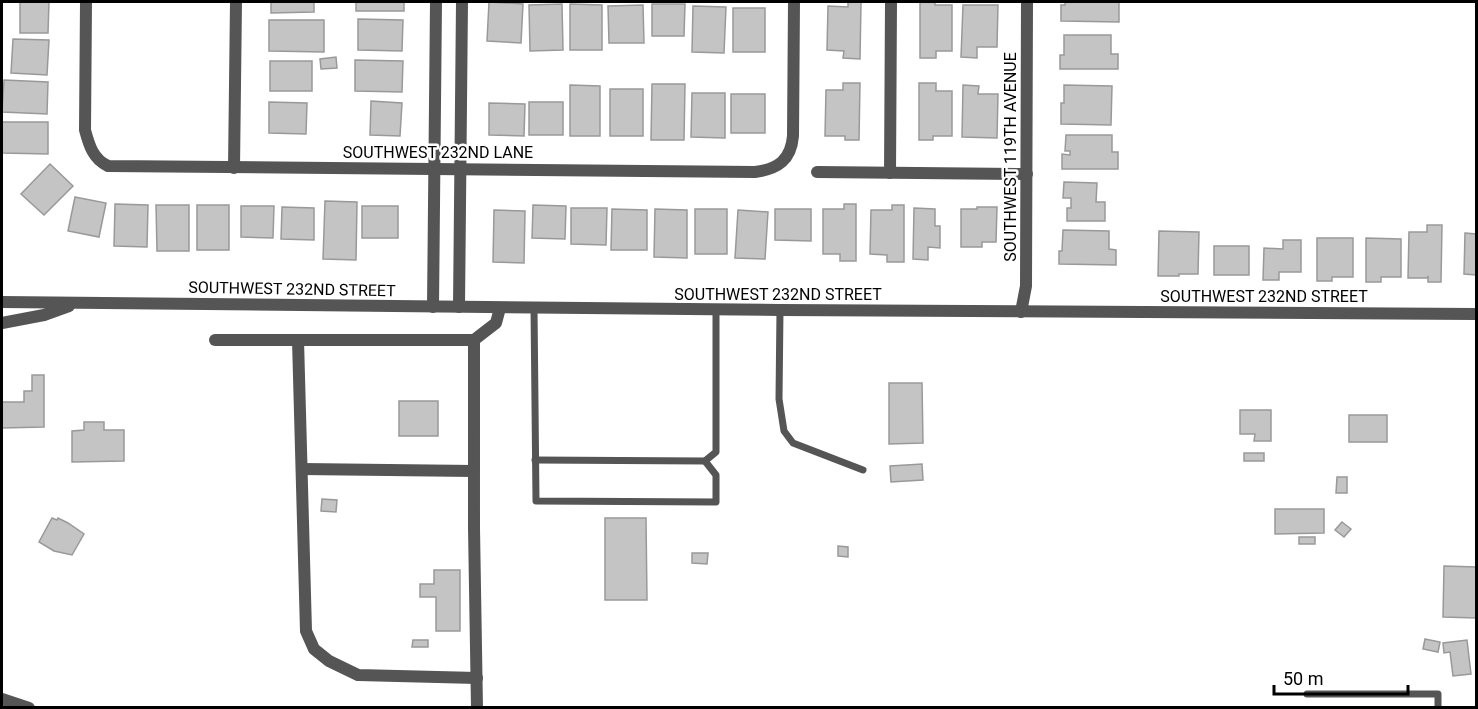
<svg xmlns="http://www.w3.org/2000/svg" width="1478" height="709" viewBox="0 0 1478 709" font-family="Roboto,sans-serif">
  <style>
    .building { fill: #c4c4c4; stroke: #999; stroke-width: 1.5 }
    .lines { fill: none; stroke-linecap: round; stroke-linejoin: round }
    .service { stroke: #555; stroke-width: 7 }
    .minor { stroke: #555; stroke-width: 12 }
    .tertiary { stroke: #555; stroke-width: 12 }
    .labels { text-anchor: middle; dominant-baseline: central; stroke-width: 5; stroke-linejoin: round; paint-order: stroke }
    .street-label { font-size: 16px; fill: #000; stroke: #fff }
  </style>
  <rect width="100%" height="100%" fill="#fff"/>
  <g class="building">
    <polygon points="20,2 49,2 48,33 20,33"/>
    <polygon points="271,2 314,2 314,12 271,13"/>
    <rect x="356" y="2" width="48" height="9"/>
    <polygon points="489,2 523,4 521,43 487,41"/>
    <polygon points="848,2 861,2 860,59 843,58 844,51 827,50 828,6 848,7"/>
    <polygon points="920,2 935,2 935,5 952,5 952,51 936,51 936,58 920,58"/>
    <polygon points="1065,2 1119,2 1119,22 1061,21 1061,5 1065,5"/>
    <polygon points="562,4 563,50 530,51 529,5"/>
    <polygon points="570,4 602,5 602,50 570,50"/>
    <polygon points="652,4 685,4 684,36 652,36"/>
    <polygon points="643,5 644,43 609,43 608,6"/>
    <polygon points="963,5 998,5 997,47 977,47 977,58 961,57"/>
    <polygon points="693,6 726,7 724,53 692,52"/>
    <rect x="733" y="8" width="32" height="44"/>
    <polygon points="358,19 403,20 402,51 358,50"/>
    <polygon points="269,20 324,20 324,52 269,51"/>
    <polygon points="1064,35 1111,35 1111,54 1118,54 1118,69 1060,69 1060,55 1064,55"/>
    <polygon points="13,39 49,40 47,75 11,73"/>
    <polygon points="336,57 337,68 321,69 320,59"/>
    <polygon points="355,60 403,61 402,92 355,91"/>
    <rect x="270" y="61" width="42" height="30"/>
    <polygon points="4,80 48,82 47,114 2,112"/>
    <polygon points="843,83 860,83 859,140 845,140 845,136 825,136 826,90 843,90"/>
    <polygon points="919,83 936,83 936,91 952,91 952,136 933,136 933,140 919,140"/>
    <polygon points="652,84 685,84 684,140 651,140"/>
    <polygon points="570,85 600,86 600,136 570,136"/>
    <polygon points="963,85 979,86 978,94 998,94 997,138 962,137"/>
    <polygon points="1064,85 1112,86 1111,125 1061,124 1061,103 1064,103"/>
    <rect x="610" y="89" width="33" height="47"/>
    <polygon points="692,93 725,93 725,138 691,137"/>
    <rect x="731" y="94" width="34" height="39"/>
    <polygon points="371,101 402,103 400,136 370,135"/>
    <polygon points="269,102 307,103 306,134 269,133"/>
    <rect x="529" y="102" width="34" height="33"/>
    <polygon points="489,103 525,104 524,136 489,135"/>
    <polygon points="2,122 48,122 48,154 2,153"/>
    <polygon points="1066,135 1112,135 1112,152 1118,152 1118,169 1062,169 1062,154 1070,155 1070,151 1065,151"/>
    <polygon points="50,164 73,186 44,215 21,194"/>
    <polygon points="1064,182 1097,183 1096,202 1105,202 1105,221 1067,221 1067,208 1071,208 1071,198 1063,198"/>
    <polygon points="75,197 106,203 99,237 68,231"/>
    <polygon points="325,201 357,202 356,260 323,259"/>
    <polygon points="115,204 148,205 147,247 114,246"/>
    <polygon points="844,204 856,204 856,261 840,261 840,254 823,254 823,209 844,209"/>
    <polygon points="156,205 189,205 189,251 157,251"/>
    <rect x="197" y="205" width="32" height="45"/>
    <polygon points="533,205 566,206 565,239 532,238"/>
    <polygon points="892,205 904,205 904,262 887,262 887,255 870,254 871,210 892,210"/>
    <polygon points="241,206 274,206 273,238 241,237"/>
    <rect x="362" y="206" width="36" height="32"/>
    <polygon points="282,207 314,208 314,240 281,239"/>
    <polygon points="977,207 997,207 996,242 982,242 982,247 961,247 961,209 977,209"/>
    <polygon points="571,208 607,208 606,245 571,244"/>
    <polygon points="914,208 935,209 935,226 940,226 940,248 928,247 928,260 913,259"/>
    <polygon points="612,209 647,210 647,250 611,250"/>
    <polygon points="655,209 687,210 687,258 654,257"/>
    <rect x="695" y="209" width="32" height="45"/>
    <polygon points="775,209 811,209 811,241 775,240"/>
    <polygon points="494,210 525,211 524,263 493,262"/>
    <polygon points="738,210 768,212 765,259 735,258"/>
    <polygon points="1427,225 1442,225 1441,282 1428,282 1428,276 1427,278 1408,278 1409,232 1427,232"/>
    <polygon points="1063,230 1109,231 1109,249 1116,250 1116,265 1059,264 1059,251 1062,251"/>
    <polygon points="1159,231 1199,232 1198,274 1179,274 1179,276 1158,276"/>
    <polygon points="1465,233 1476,234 1476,275 1464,274"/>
    <polygon points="1317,238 1353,238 1353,277 1332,277 1332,281 1317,281"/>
    <polygon points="1366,238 1401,239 1401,277 1381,277 1381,282 1366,282"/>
    <polygon points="1283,240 1301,240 1301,272 1279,272 1279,280 1263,280 1264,248 1283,249"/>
    <rect x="1214" y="246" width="35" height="29"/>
    <polygon points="32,375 44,375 44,427 2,428 2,402 24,402 24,391 32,391"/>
    <polygon points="889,383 922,383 923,443 889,444"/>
    <rect x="399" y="401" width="39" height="35"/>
    <polygon points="1240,410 1271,410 1271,441 1254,441 1255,434 1240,434"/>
    <rect x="1349" y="415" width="38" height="27"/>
    <polygon points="84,422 104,422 104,430 124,430 124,461 72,462 72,431 84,430"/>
    <rect x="1244" y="453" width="20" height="8"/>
    <polygon points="922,464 923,480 891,482 890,466"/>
    <polygon points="1337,477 1347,477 1347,493 1336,493"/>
    <polygon points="322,499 337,500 336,512 321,511"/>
    <polygon points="1275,509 1324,509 1324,533 1275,534"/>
    <polygon points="52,518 57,520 58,518 68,523 84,534 72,555 54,551 39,542"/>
    <polygon points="605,518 646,518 647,600 605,600"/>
    <polygon points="1342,522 1351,529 1344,537 1335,530"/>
    <rect x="1299" y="537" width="16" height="7"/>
    <polygon points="838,546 848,547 848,557 838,556"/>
    <polygon points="692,553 708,553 707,564 692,563"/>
    <polygon points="1444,566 1476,567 1476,618 1443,617"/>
    <polygon points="434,570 460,570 460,631 436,631 436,597 420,597 420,584 434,584"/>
    <polygon points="1425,639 1440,642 1438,652 1423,649"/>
    <polygon points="413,640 428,640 428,647 412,647"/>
    <polygon points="1467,640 1471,674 1453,676 1450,652 1444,653 1443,643"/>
  </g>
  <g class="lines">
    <g class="service">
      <polyline points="534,308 536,501 716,502 716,475 705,461 716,452 716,309"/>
      <polyline points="780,310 779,399 784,431 793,443 863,470"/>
      <polyline points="535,460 705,461"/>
      <polyline points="1307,694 1438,694 1438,708"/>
    </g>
    <g class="minor">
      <path d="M86 2 85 130C89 145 93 159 108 166L755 172C778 169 791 160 793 136L794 2"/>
      <polyline points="234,168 236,2"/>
      <polyline points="817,172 1027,174"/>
      <polyline points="890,173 891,2"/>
      <polyline points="433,307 436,2"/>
      <polyline points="459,307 462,2"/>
      <polyline points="1021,312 1026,286 1027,2"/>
      <polyline points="215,340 474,340"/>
      <polyline points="298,340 306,631 314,649 329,661 358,675 477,678"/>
      <polyline points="302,469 474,471"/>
      <polyline points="2,699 29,708"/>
      <polyline points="477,708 474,528 474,340 496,323 500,308"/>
    </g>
    <g class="tertiary">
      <polyline points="2,302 780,310 1476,314"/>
      <polyline points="2,323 44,315 69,306"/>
    </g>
  </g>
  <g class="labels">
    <g class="street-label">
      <text x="438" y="152">SOUTHWEST 232ND LANE</text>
      <text transform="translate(1010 157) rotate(-90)">SOUTHWEST 119TH AVENUE</text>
      <text transform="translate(292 289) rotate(1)">SOUTHWEST 232ND STREET</text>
      <text x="778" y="294">SOUTHWEST 232ND STREET</text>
      <text x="1264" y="296">SOUTHWEST 232ND STREET</text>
    </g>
  </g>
  <rect width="1478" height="709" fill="none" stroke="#000000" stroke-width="6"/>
  <path d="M1274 685v9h134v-9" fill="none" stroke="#000000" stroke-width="3"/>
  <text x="1283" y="685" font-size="18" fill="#000000" stroke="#ffffff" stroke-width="4.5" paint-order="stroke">50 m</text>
</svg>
